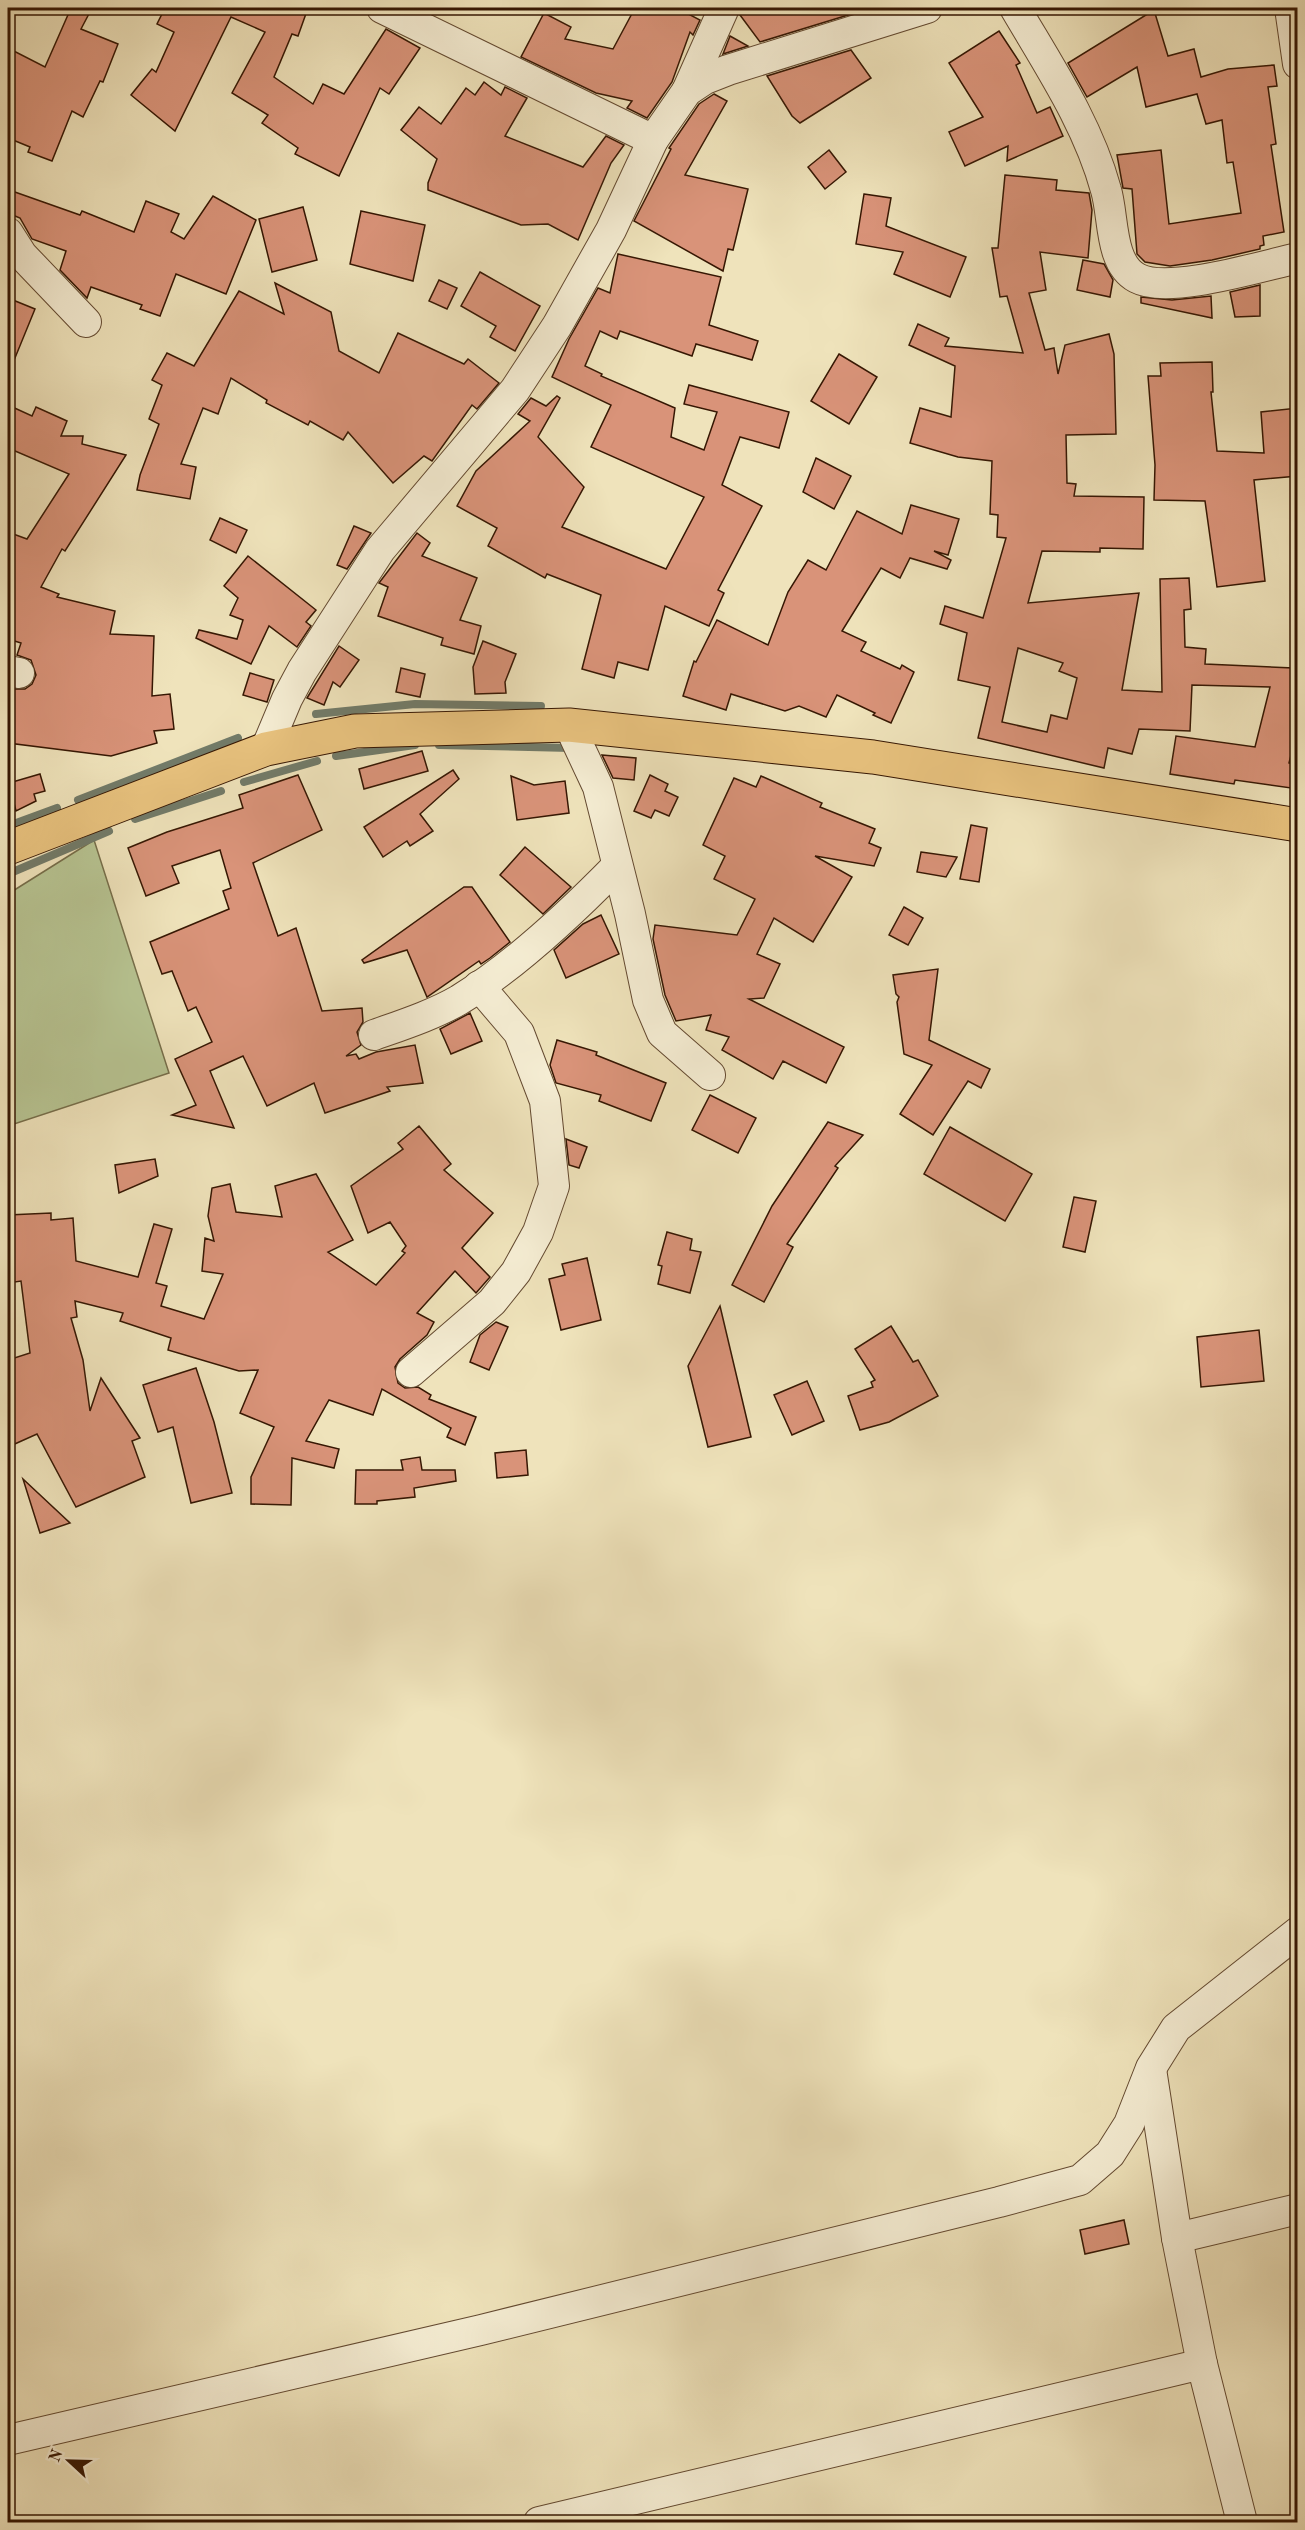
<svg xmlns="http://www.w3.org/2000/svg" width="1305" height="2530" viewBox="0 0 1305 2530" font-family="'Old Standard TT',serif">
  <style>
    .green { fill: #b7c492; stroke: #766e4a; stroke-width: 1.5 }
    .lines { fill: none; stroke-linecap: round; stroke-linejoin: round }
    .stream { stroke: #727b69; stroke-width: 8 }
    .building { fill: #d99379; stroke: #361703; stroke-width: 1.5; fill-rule: evenodd }
    .minor-casing { stroke: #644a31; stroke-width: 32 }
    .major-casing { stroke: #361703; stroke-width: 35 }
    .minor { stroke: #f5edd3; stroke-width: 30 }
    .major { stroke: #e8c27e; stroke-width: 33 }
  </style>
  <rect width="100%" height="100%" fill="#efe3bb"/>
  <filter id="stains"><feTurbulence type="fractalNoise" baseFrequency=".00333" numOctaves="4"/><feColorMatrix values="0 0 0 0 .2 0 0 0 0 .09 0 0 0 0 .02 0 0 0 .5 -.17"/></filter>
  <radialGradient id="worn" r=".72"><stop offset=".6" stop-color="#630" stop-opacity="0"/><stop offset="1" stop-color="#630" stop-opacity=".3"/></radialGradient>
  <polygon class="green" points="94,840 169,1073 8,1126 8,894"/>
  <g class="lines">
    <g class="stream">
      <polyline points="316,714 415,704 541,706"/>
      <polyline points="439,745 571,748"/>
      <polyline points="336,756 415,745"/>
      <polyline points="244,782 317,761"/>
      <polyline points="78,800 238,738"/>
      <polyline points="135,819 221,791"/>
      <polyline points="8,826 57,808"/>
      <polyline points="8,874 109,831"/>
    </g>
  </g>
  <g class="building">
    <polygon points="71,8 92,8 81,29 118,44 103,82 100,81 83,117 72,111 52,161 28,152 30,147 8,138 8,48 45,67"/>
    <polygon points="165,8 308,8 298,36 292,34 274,77 313,104 323,84 344,94 386,29 420,48 389,94 380,88 339,176 295,154 298,148 262,123 268,115 232,93 265,32 231,17 175,131 131,95 152,69 156,72 174,32 157,24"/>
    <polygon points="635,8 677,8 700,20 693,35 690,32 672,82 647,118 627,108 632,101 596,93 521,57 544,13 571,27 565,39 613,49"/>
    <polygon points="741,8 871,8 760,42 740,15"/>
    <polygon points="1154,10 1168,56 1194,49 1201,77 1228,69 1274,65 1277,86 1268,87 1276,144 1271,145 1284,232 1263,236 1264,245 1260,246 1260,249 1212,260 1170,266 1145,262 1137,254 1132,189 1123,188 1117,155 1161,150 1169,224 1241,213 1233,162 1227,163 1222,120 1206,124 1197,94 1146,107 1137,67 1087,97 1068,63"/>
    <polygon points="999,31 1020,63 1016,65 1037,113 1050,107 1063,136 1007,161 1008,146 965,166 949,132 983,117 949,63"/>
    <polygon points="730,36 748,46 723,54"/>
    <polygon points="851,50 871,78 800,123 792,116 767,76"/>
    <polygon points="484,82 501,95 505,87 527,98 505,136 583,167 606,136 624,145 611,163 578,240 548,224 521,225 428,190 428,183 437,159 401,130 419,107 441,124 466,88 475,95"/>
    <polygon points="714,94 727,101 685,175 748,189 733,250 728,249 723,271 634,221 671,149 669,148 699,104"/>
    <polygon points="829,150 846,172 825,189 808,167"/>
    <path d="M1005 175 1057 180 1056 190 1089 193 1092 210 1088 258 1040 252 1046 290 1029 293 1045 350 1054 348 1058 374 1065 345 1109 334 1114 354 1116 434 1066 435 1067 483 1076 484 1074 496 1144 497 1143 549 1100 548V552L1042 551 1028 603 1139 593 1122 690 1162 692 1160 579 1189 578 1191 609 1184 610 1185 647 1206 649 1205 664 1293 668 1292 685H1298V728L1289 763 1294 764 1291 788 1235 780 1234 784 1170 774 1176 736 1255 747 1270 687 1192 685 1190 731 1139 729 1132 754 1108 748 1104 768 978 738 990 687 958 680 967 633 940 624 945 606 983 618 1006 538 997 537 998 515 990 514 992 461 958 457 910 443 920 408 951 417 955 366 909 345 918 324 949 338 945 346 1023 353 1007 296 1000 297 992 248H998ZM1018 648 1063 663 1059 671 1077 678 1067 719 1051 715 1047 732 1002 722Z"/>
    <polygon points="12,191 80,215 82,211 134,232 146,201 179,214 171,232 184,239 213,196 256,220 226,294 176,274 160,316 140,309 142,305 91,287 87,298 60,270 66,251 32,239 20,218 8,213"/>
    <polygon points="864,194 891,198 886,226 966,257 950,297 894,274 903,252 856,244"/>
    <polygon points="303,207 317,260 272,272 259,219"/>
    <polygon points="361,211 425,225 413,281 350,264"/>
    <polygon points="618,254 721,277 709,325 758,341 752,360 696,344 692,356 620,331 617,339 600,331 585,366 602,374 601,376 675,408 671,437 704,450 717,412 684,404 689,385 789,412 779,448 740,437 722,485 762,506 718,590 724,593 709,626 665,606 648,670 618,662 614,678 582,669 601,595 547,574 545,578 488,546 497,528 457,506 476,471 530,421 518,414 531,398 546,406 557,396 560,398 538,437 584,487 562,527 666,569 704,497 591,447 611,405 552,377 569,339 598,288 610,293"/>
    <polygon points="1083,260 1104,264 1113,280 1110,297 1077,290"/>
    <polygon points="480,272 540,306 515,351 490,337 496,326 461,306"/>
    <polygon points="439,280 457,288 447,309 429,301"/>
    <polygon points="275,283 331,312 339,351 379,373 398,333 464,364 468,359 499,383 477,409 472,405 432,461 424,456 393,483 348,432 343,440 310,421 308,425 266,403 267,400 231,378 218,414 203,408 181,464 196,467 190,499 137,490 140,475 159,424 149,419 162,385 152,380 167,353 194,366 239,291 284,314"/>
    <polygon points="1260,285 1260,316 1235,317 1230,292"/>
    <polygon points="1211,296 1212,318 1141,303 1141,297 1172,300"/>
    <polygon points="8,298 35,309 8,375"/>
    <polygon points="839,354 877,377 849,424 811,401"/>
    <polygon points="1212,362 1213,392 1211,392 1217,451 1264,453 1261,412 1298,408 1298,476 1254,480 1265,581 1217,587 1205,501 1154,500 1155,465 1148,376 1161,376 1160,363"/>
    <polygon points="8,405 32,416 36,407 67,421 61,436 83,436 82,444 126,455 65,551 62,549 41,587 59,594 57,597 115,611 110,634 154,636 152,696 170,694 174,729 154,731 157,743 111,756 8,743 8,689 25,689 32,684 36,675 31,660 17,655 21,643 8,639 8,532 27,539 69,474 8,448"/>
    <polygon points="816,458 851,476 834,509 803,492"/>
    <polygon points="911,505 959,519 948,555 934,551 951,560 947,569 910,558 900,578 881,568 842,631 866,642 861,651 900,669 902,665 914,672 891,723 873,715 875,713 837,695 826,717 799,706 785,711 731,694 726,710 683,696 694,661 696,662 717,620 768,645 788,592 808,560 826,570 857,511 902,534"/>
    <polygon points="220,518 247,530 236,553 210,540"/>
    <polygon points="354,526 371,533 347,569 337,565"/>
    <polygon points="417,533 430,543 422,556 477,578 460,620 481,626 474,654 441,645 443,638 378,616 388,587 379,583"/>
    <polygon points="248,556 316,610 306,622 311,626 297,647 269,626 251,664 196,638 199,630 237,639 243,620 230,615 238,598 224,586"/>
    <polygon points="483,641 516,654 505,682 506,693 475,694 473,667"/>
    <polygon points="339,646 359,660 340,687 333,682 324,705 307,698"/>
    <polygon points="401,668 425,674 420,697 396,692"/>
    <polygon points="250,673 274,680 267,702 243,695"/>
    <polygon points="422,751 428,771 364,789 359,769"/>
    <polygon points="602,755 636,758 634,780 613,778"/>
    <polygon points="453,770 459,779 420,814 433,831 410,846 407,841 383,857 364,827"/>
    <polygon points="40,774 45,791 34,794 36,801 16,811 9,783"/>
    <polygon points="298,775 322,830 253,863 278,936 296,928 322,1011 362,1008 363,1022 357,1032 361,1045 346,1056 356,1054 359,1059 376,1052 415,1045 423,1083 387,1087 390,1091 325,1113 314,1083 267,1106 243,1056 210,1071 234,1128 172,1115 196,1105 175,1059 212,1042 196,1007 188,1011 172,971 162,974 150,942 229,909 223,891 231,888 220,850 172,866 179,883 146,896 128,848 167,832 243,808 239,795"/>
    <polygon points="650,775 668,784 665,791 678,797 669,816 655,810 651,818 634,811"/>
    <polygon points="511,776 534,785 565,781 569,813 517,820"/>
    <polygon points="761,776 822,803 820,807 875,829 869,843 881,848 874,866 815,856 852,877 813,942 774,918 757,954 780,964 764,998 749,999 844,1047 826,1083 783,1061 773,1079 722,1050 729,1037 706,1030 711,1015 676,1021 665,995 653,939 655,925 737,935 755,899 714,879 725,856 703,845 734,778 756,787"/>
    <polygon points="971,825 987,828 979,882 960,879"/>
    <polygon points="525,847 571,887 543,914 500,875"/>
    <polygon points="921,852 957,857 946,877 917,872"/>
    <polygon points="464,887 472,887 510,942 490,958 481,964 479,961 427,997 407,950 364,963 362,960"/>
    <polygon points="904,907 923,918 908,945 889,935"/>
    <polygon points="601,915 619,954 566,978 554,950 583,924"/>
    <polygon points="938,969 929,1040 990,1069 981,1088 968,1081 933,1135 900,1114 932,1065 904,1054 897,1002 899,997 896,994 893,975"/>
    <polygon points="470,1013 482,1041 451,1054 440,1029"/>
    <polygon points="557,1040 597,1052 596,1055 666,1083 651,1121 599,1101 601,1095 556,1083 550,1065"/>
    <polygon points="710,1095 756,1118 738,1153 692,1130"/>
    <polygon points="828,1122 863,1135 835,1166 838,1168 787,1244 793,1247 764,1302 732,1285 772,1206"/>
    <polygon points="419,1126 451,1164 444,1170 493,1213 462,1248 490,1277 476,1293 455,1271 417,1313 434,1322 427,1335 400,1359 395,1367 398,1383 405,1388 418,1387 431,1395 429,1399 476,1417 465,1445 447,1437 451,1428 382,1389 373,1415 329,1400 306,1441 339,1449 334,1468 292,1458 291,1505 251,1504 251,1477 274,1427 240,1413 258,1370 239,1371 168,1350 171,1338 120,1321 123,1313 75,1301 77,1317 71,1318 83,1360 90,1411 101,1378 140,1438 132,1441 145,1477 76,1507 37,1434 8,1447 8,1360 30,1353 21,1281 8,1283 8,1215 51,1213 51,1220 73,1218 76,1261 138,1277 154,1224 172,1229 156,1283 167,1286 161,1306 204,1319 223,1274 202,1271 205,1238 214,1241 208,1216 212,1188 230,1184 236,1212 282,1217 275,1186 316,1174 353,1240 328,1252 376,1285 405,1253 402,1251 406,1246 390,1222 368,1233 351,1186 403,1149 398,1143"/>
    <polygon points="950,1127 1032,1174 1005,1221 924,1174"/>
    <polygon points="566,1139 587,1147 579,1168 569,1165"/>
    <polygon points="155,1159 158,1176 119,1193 115,1165"/>
    <polygon points="1074,1197 1096,1201 1085,1252 1063,1247"/>
    <polygon points="667,1232 692,1239 690,1250 701,1252 690,1293 658,1284 662,1266 658,1265"/>
    <polygon points="587,1258 601,1320 561,1330 549,1279 565,1275 562,1264"/>
    <polygon points="720,1306 751,1437 708,1447 688,1366"/>
    <polygon points="496,1322 508,1327 489,1370 470,1362 480,1335"/>
    <polygon points="891,1326 913,1362 918,1360 938,1396 889,1422 860,1430 848,1396 873,1387 871,1382 875,1380 855,1349"/>
    <polygon points="1259,1330 1264,1381 1201,1387 1197,1337"/>
    <polygon points="196,1368 214,1422 232,1493 191,1503 173,1427 158,1432 143,1385"/>
    <polygon points="807,1381 824,1421 792,1435 774,1395"/>
    <polygon points="526,1450 528,1475 497,1478 495,1453"/>
    <polygon points="420,1457 422,1470 455,1470 456,1481 414,1488 415,1497 377,1501 377,1504 355,1504 356,1470 403,1470 401,1460"/>
    <polygon points="23,1479 70,1523 40,1533"/>
    <polygon points="1124,2220 1129,2244 1085,2254 1080,2230"/>
  </g>
  <g class="lines">
    <g class="minor-casing">
      <g id="minor">
        <polyline points="382,8 653,140"/>
        <path d="M1015 8C1049 66 1088 124 1106 190 1114 216 1109 263 1137 278 1168 295 1261 266 1298 258"/>
        <polyline points="1290,8 1298,64"/>
        <polyline points="687,91 724,8"/>
        <polyline points="8,233 22,255 86,322"/>
        <polyline points="8,671 19,673"/>
        <polyline points="569,725 598,787 630,914 648,1000 662,1033 710,1075"/>
        <polyline points="266,749 287,699 302,671 380,550 515,390 557,326 611,230 653,140 687,91 705,79 728,70 927,8"/>
        <path d="M374 1035C402 1025 433 1015 459 1000 515 966 571 913 617 866"/>
        <polyline points="411,1372 492,1302 516,1272 538,1232 554,1186 545,1101 519,1033 479,986"/>
        <polyline points="1151,2069 1177,2238 1202,2364"/>
        <polyline points="1177,2238 1298,2209"/>
        <polyline points="8,2440 481,2330 999,2202 1080,2180 1110,2154 1129,2124 1151,2068 1176,2028 1298,1932"/>
        <polyline points="539,2522 1202,2364 1242,2522"/>
      </g>
    </g>
    <g class="major-casing">
      <polyline id="major" points="8,848 266,749 355,731 569,725 873,757 1298,825"/>
    </g>
    <use href="#minor" class="minor"/>
    <use href="#major" class="major"/>
  </g>
  <rect width="1305" height="2530" fill="none" stroke="#efe3bb" stroke-width="30"/>
  <rect x="9" y="9" width="1287" height="2512" fill="none" stroke="#361703" stroke-width="3"/>
  <rect x="15" y="15" width="1275" height="2500" fill="none" stroke="#361703" stroke-width="1.5"/>
  <g transform="translate(69 2461) rotate(292)" stroke="#f5edd3" stroke-width="4.5" paint-order="stroke">
  <path d="M0-4.5L10 22L0 15L-10 22Z" fill="#361703"/>
  <text y="-9" font-size="16" font-weight="bold" text-anchor="middle" fill="#361703">N</text>
  </g>
  <rect width="100%" height="100%" filter="url(#stains)"/>
  <rect width="100%" height="100%" fill="url(#worn)"/>
</svg>
